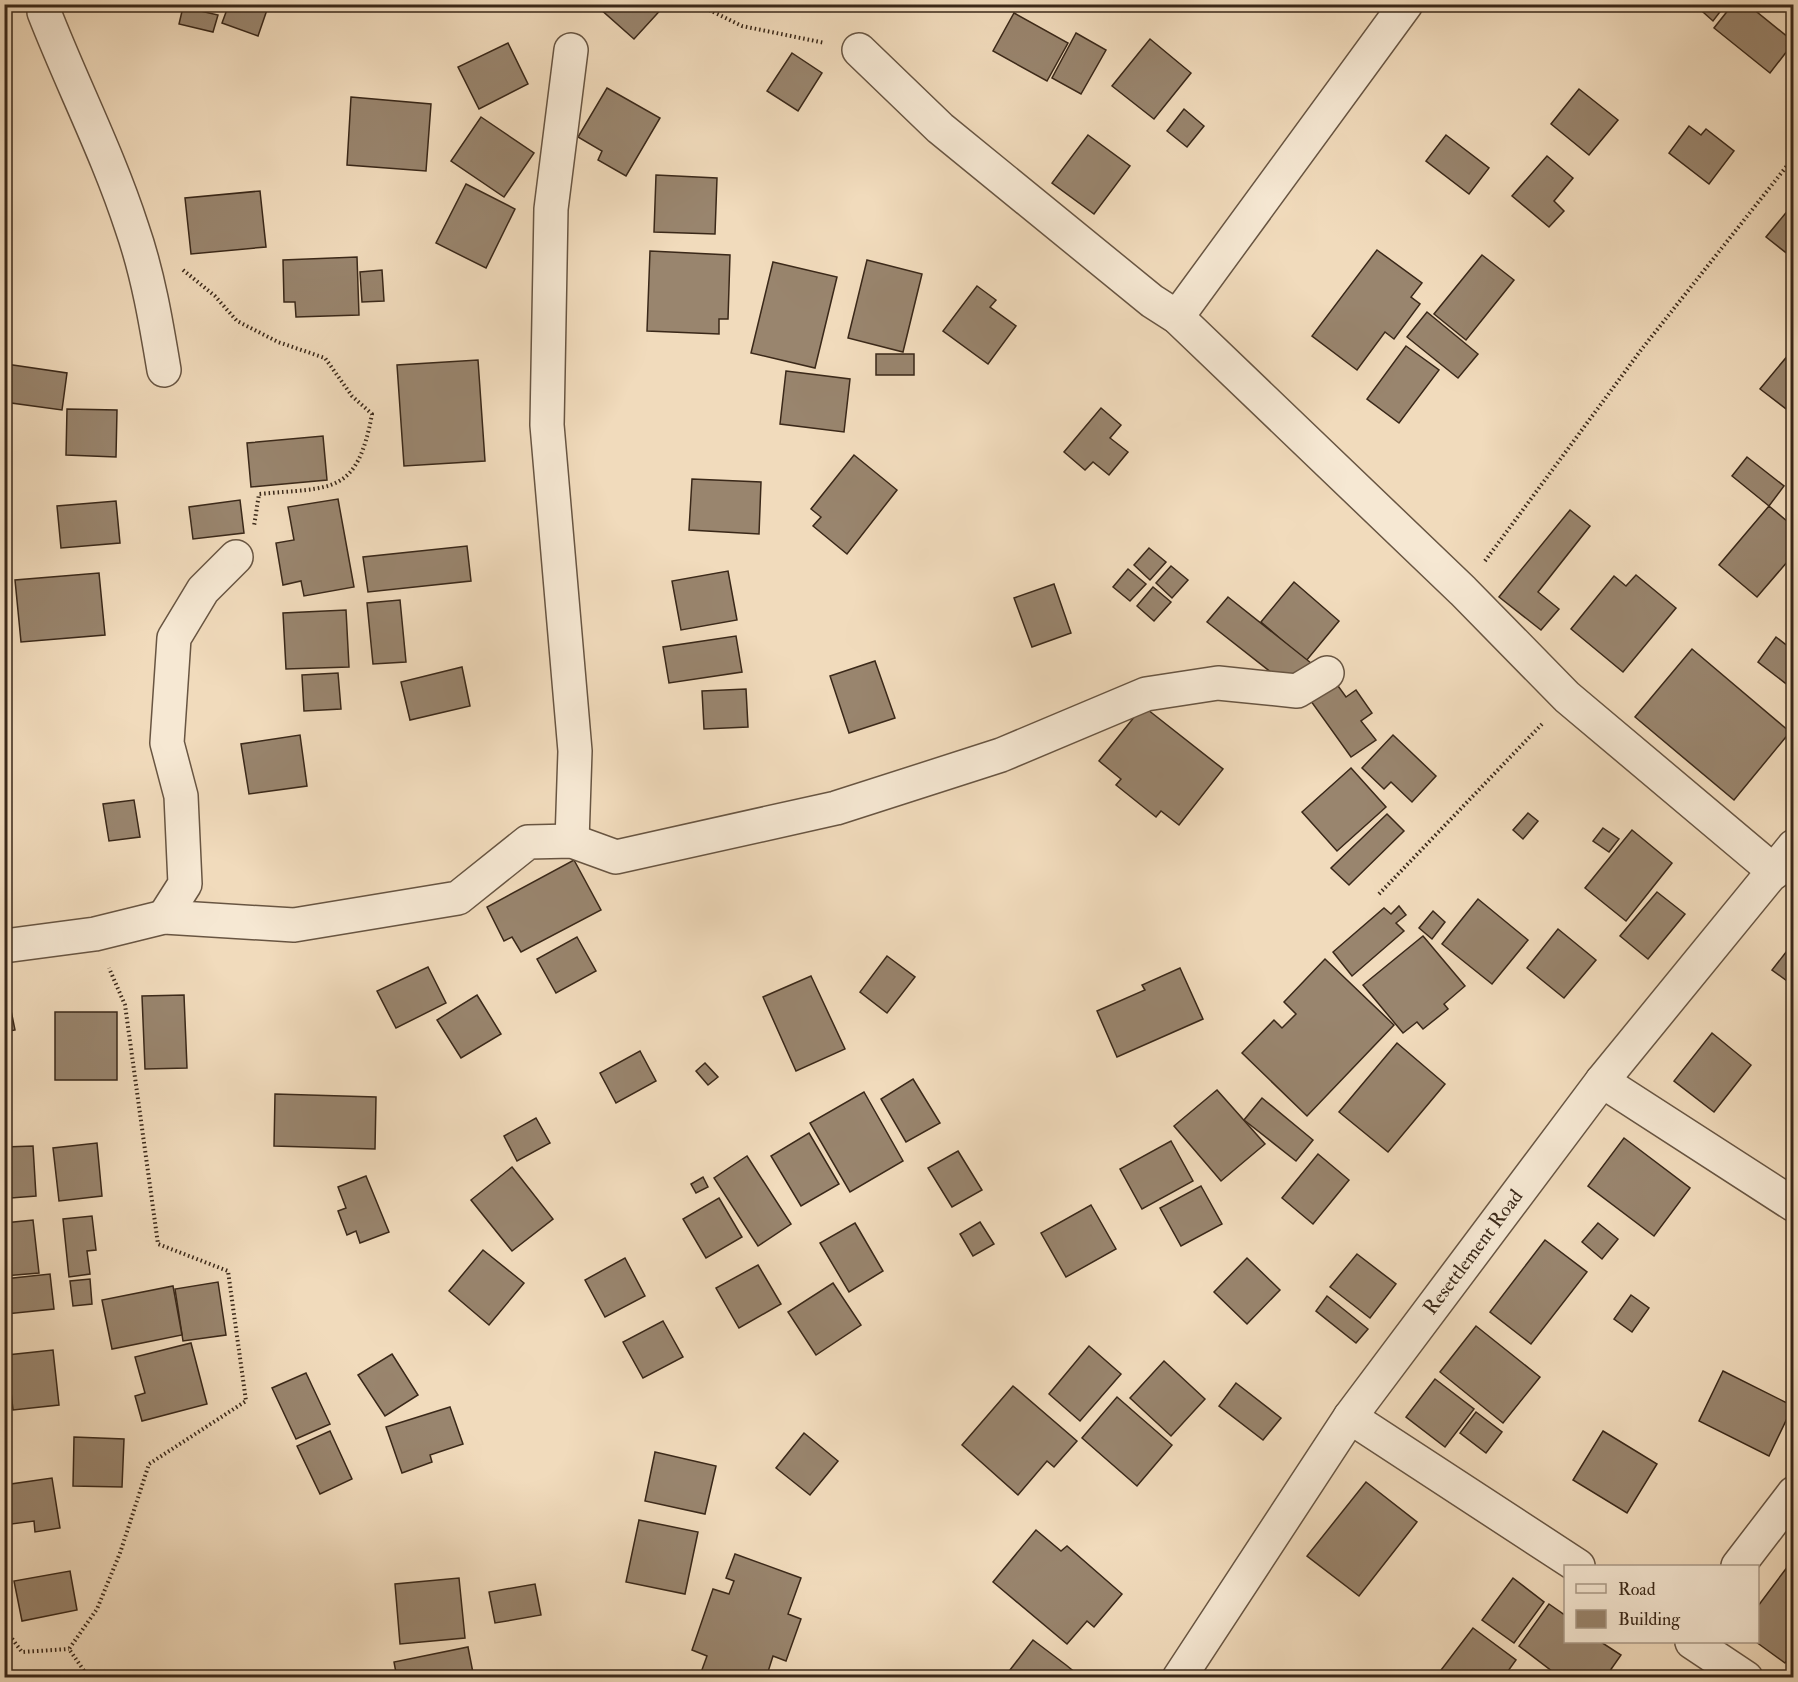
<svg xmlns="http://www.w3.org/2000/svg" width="1798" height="1682" viewBox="0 0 1798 1682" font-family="'IM FELL Double Pica',serif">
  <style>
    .building { fill: #99856e; stroke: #3a2819; stroke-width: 1.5 }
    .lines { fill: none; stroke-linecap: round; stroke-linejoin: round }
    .minor-casing { stroke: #685542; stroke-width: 36 }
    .path { stroke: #3a2819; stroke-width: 4; stroke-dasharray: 1.5 3; stroke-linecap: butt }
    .minor { stroke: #f6e8d3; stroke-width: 33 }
    .labels { text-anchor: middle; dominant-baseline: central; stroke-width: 6; stroke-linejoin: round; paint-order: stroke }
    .street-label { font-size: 20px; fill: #3a2819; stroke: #f6e8d3 }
  </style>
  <rect width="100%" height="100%" fill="#f1dbbc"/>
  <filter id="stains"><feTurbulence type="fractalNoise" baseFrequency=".00333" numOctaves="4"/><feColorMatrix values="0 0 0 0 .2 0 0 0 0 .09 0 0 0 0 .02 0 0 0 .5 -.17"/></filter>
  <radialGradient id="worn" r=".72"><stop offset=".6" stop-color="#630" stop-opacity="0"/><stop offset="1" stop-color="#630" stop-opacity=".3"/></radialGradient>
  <g class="building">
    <polygon points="229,4 269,4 258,36 222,23"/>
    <polygon points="600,4 666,4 634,39 598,7"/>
    <polygon points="1694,4 1726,4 1713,21"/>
    <polygon points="1733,4 1747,4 1794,42 1770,73 1714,28"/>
    <polygon points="183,7 218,15 213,32 179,24"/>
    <polygon points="1014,13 1068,43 1047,81 993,51"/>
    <polygon points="1076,33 1106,50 1081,94 1052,78"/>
    <polygon points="1150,39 1191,73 1154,119 1112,86"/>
    <polygon points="508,43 528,84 479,109 458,67"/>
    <polygon points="792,53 822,73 798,111 767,91"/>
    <polygon points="607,88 660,118 626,176 598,160 602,151 578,137"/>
    <polygon points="1579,89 1618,120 1589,155 1551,124"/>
    <polygon points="351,97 431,104 426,171 347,165"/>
    <polygon points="1184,109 1204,126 1187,147 1167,131"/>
    <polygon points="481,117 534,153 504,197 451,161"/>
    <polygon points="1689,126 1701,135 1706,129 1734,151 1709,184 1669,153"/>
    <polygon points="1088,135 1130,166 1094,214 1052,183"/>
    <polygon points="1446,135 1489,168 1469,194 1426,161"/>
    <polygon points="1547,156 1573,178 1554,201 1564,211 1549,227 1512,196"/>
    <polygon points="656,175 717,178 715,234 654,232"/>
    <polygon points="466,184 515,209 486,268 436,243"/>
    <polygon points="260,191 266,247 191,254 185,198"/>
    <polygon points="1794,203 1794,259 1766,237"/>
    <polygon points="1377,250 1422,283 1411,297 1420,304 1394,339 1385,332 1357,370 1312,336"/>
    <polygon points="650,251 730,255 728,319 719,319 719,334 647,331"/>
    <polygon points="1482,255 1514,280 1466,340 1434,314"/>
    <polygon points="357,257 359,315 296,317 295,302 284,302 283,260"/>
    <polygon points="867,260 922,274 903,352 848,338"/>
    <polygon points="773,262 837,277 815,368 751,353"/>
    <polygon points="382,270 384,301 362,302 360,272"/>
    <polygon points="977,286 996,300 990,307 1016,326 988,364 943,331"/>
    <polygon points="1427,312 1478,354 1458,378 1407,337"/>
    <polygon points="1406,346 1439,370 1399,423 1367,399"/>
    <polygon points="1794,348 1794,415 1760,389"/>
    <rect x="876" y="354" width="38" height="21"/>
    <polygon points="478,360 485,461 404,466 397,365"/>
    <polygon points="6,364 67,373 62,410 4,402"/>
    <polygon points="786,371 850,379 844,432 780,424"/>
    <polygon points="1101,408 1121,425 1110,438 1128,452 1109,475 1093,462 1085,470 1064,452"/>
    <polygon points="67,409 117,410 116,457 66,455"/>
    <polygon points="323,436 327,480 251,487 247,443"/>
    <polygon points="854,455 897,490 847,554 813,526 821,517 811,509"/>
    <polygon points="1747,457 1784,486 1769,506 1732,476"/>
    <polygon points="692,479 761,482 759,534 689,530"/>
    <polygon points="338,499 354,587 304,596 301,581 283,585 276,543 294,540 288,507"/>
    <polygon points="240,500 244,533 193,539 189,507"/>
    <polygon points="116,501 120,543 61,548 57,506"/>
    <polygon points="1769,506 1794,527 1794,554 1757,597 1719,565"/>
    <polygon points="1570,510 1590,526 1538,592 1559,609 1541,630 1499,597"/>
    <polygon points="467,546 471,581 368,592 363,557"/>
    <polygon points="1149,548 1166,562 1150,580 1134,565"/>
    <polygon points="1171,566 1188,580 1172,598 1156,583"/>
    <polygon points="1128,569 1146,584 1130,601 1113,587"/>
    <polygon points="728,571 737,620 681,630 672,581"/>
    <polygon points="99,573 105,635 21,642 15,580"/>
    <polygon points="1636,575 1676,608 1623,672 1571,629 1614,576 1626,586"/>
    <polygon points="1294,582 1339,621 1306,661 1261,622"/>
    <polygon points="1054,584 1071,633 1032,647 1014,598"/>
    <polygon points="1153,587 1171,602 1154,621 1137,606"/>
    <polygon points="1228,597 1311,663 1291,688 1207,622"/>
    <polygon points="400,600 406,662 373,664 367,603"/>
    <polygon points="346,610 349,667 286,669 283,613"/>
    <polygon points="736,636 742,672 669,683 663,647"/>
    <polygon points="1776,637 1794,651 1794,690 1758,662"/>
    <polygon points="1692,649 1790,732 1734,800 1635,717"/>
    <polygon points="875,661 895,718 849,733 830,676"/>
    <polygon points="462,667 470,706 410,720 401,682"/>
    <polygon points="338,673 341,709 304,711 302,675"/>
    <polygon points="1333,679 1346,697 1356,690 1372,713 1361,721 1376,740 1351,757 1308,697"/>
    <polygon points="746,689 748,727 704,729 702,691"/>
    <polygon points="1143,706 1223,769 1179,825 1161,811 1156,817 1116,785 1121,779 1099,761"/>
    <polygon points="300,735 307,786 249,794 241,744"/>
    <polygon points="1393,735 1436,776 1412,802 1391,782 1384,789 1362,768"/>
    <polygon points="1351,768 1386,807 1337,851 1302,812"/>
    <polygon points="134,800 140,837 109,841 103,804"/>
    <polygon points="1528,813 1538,821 1523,839 1513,830"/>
    <polygon points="1387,814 1404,831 1349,885 1331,868"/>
    <polygon points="1603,828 1619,839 1609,852 1593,841"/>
    <polygon points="1632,830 1672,863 1626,921 1585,888"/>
    <polygon points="574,860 601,910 521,952 512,937 504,941 487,907"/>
    <polygon points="1657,892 1685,914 1648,959 1620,936"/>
    <polygon points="1478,899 1528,940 1492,984 1442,944"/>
    <polygon points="1399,906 1406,915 1396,923 1404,931 1352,976 1333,952 1384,908 1391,914"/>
    <polygon points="1433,911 1445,922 1432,939 1419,928"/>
    <polygon points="1558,929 1596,960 1564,998 1527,968"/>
    <polygon points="1423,936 1465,986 1444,1004 1448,1009 1423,1029 1417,1022 1403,1033 1363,985"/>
    <polygon points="577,937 596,971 556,993 537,959"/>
    <polygon points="1794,942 1794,986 1772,970"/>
    <polygon points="887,956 915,977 887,1013 860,992"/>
    <polygon points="1325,959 1394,1025 1307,1116 1242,1053 1274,1020 1282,1028 1296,1014 1284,1002"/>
    <polygon points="428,967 446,1003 396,1028 377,991"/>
    <polygon points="1180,968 1203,1019 1117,1057 1097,1011 1145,990 1142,985"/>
    <polygon points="811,976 845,1049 796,1071 763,997"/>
    <polygon points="6,986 15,1030 4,1032 4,987"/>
    <polygon points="184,995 187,1068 145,1069 142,996"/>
    <polygon points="477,995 501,1034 461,1058 437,1020"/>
    <rect x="55" y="1012" width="62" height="68"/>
    <polygon points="1712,1033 1751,1065 1714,1112 1674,1081"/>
    <polygon points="1397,1043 1445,1084 1388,1152 1339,1112"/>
    <polygon points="640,1051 656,1081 616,1103 600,1073"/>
    <polygon points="705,1063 718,1077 708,1085 696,1071"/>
    <polygon points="913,1079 940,1123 906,1142 881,1099"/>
    <polygon points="1217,1090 1265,1144 1221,1181 1174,1126"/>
    <polygon points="864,1092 903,1161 850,1192 810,1123"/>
    <polygon points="275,1094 376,1097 375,1149 274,1146"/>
    <polygon points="1262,1098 1313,1140 1296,1161 1244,1120"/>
    <polygon points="536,1118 550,1143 517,1161 504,1136"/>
    <polygon points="809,1133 839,1184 801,1206 771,1156"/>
    <polygon points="1624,1138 1690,1188 1654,1236 1588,1186"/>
    <polygon points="1171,1141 1193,1181 1142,1209 1120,1169"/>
    <polygon points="97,1143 102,1196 59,1201 53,1148"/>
    <polygon points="33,1146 36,1196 11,1198 9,1165 4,1165 4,1147"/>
    <polygon points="958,1151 982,1190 952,1207 928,1168"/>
    <polygon points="1318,1154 1349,1180 1313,1224 1282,1198"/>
    <polygon points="747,1156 791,1224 758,1246 714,1178"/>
    <polygon points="512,1167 553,1219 512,1251 471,1200"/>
    <polygon points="366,1176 389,1232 360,1243 356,1231 347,1235 338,1211 346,1208 338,1187"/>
    <polygon points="703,1177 708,1187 696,1193 691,1184"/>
    <polygon points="1201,1186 1222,1224 1181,1246 1160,1208"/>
    <polygon points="719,1198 742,1237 706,1258 683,1219"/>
    <polygon points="1091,1205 1116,1249 1066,1277 1041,1233"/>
    <polygon points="92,1216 96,1250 87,1251 90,1274 69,1277 63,1219"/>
    <polygon points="33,1220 39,1273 4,1276 4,1223"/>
    <polygon points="980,1222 994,1244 973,1256 960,1234"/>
    <polygon points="855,1223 883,1271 849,1292 820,1243"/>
    <polygon points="1598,1223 1618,1239 1602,1259 1582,1242"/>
    <polygon points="1545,1240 1587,1272 1531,1344 1490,1312"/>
    <polygon points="483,1250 524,1283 489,1325 449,1291"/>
    <polygon points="1357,1254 1396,1284 1370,1318 1330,1287"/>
    <polygon points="625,1258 645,1296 605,1317 585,1280"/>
    <polygon points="1247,1258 1280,1290 1247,1324 1214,1292"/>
    <polygon points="758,1265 781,1304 739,1328 716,1288"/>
    <polygon points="50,1274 54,1309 6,1314 4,1279"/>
    <polygon points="90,1279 92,1304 73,1306 70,1281"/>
    <polygon points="218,1282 226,1335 183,1341 175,1289"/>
    <polygon points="833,1283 861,1325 816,1355 788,1312"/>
    <polygon points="173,1286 182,1335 112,1349 102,1300"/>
    <polygon points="1631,1295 1649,1308 1632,1332 1614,1319"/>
    <polygon points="1327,1296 1368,1329 1356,1343 1316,1311"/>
    <polygon points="663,1321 683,1357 643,1378 623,1342"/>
    <polygon points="1476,1326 1540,1377 1503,1423 1440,1372"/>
    <polygon points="191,1343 207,1404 142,1421 135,1396 145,1393 135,1357"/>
    <polygon points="1089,1346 1121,1374 1080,1421 1049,1394"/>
    <polygon points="53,1350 59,1405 13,1410 7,1355"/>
    <polygon points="392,1354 418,1395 385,1416 358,1375"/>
    <polygon points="1164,1361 1205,1399 1171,1436 1130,1398"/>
    <polygon points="1723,1371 1793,1406 1769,1456 1699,1421"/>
    <polygon points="306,1373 330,1424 296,1439 272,1388"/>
    <polygon points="1435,1379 1474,1409 1445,1447 1406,1417"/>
    <polygon points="1236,1383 1281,1418 1263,1440 1219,1406"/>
    <polygon points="1013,1386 1077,1441 1054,1467 1047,1461 1018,1495 962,1445"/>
    <polygon points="1117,1397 1172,1445 1137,1486 1082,1438"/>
    <polygon points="450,1407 463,1444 430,1455 432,1462 402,1473 386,1427"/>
    <polygon points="1476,1412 1502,1432 1486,1453 1460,1433"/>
    <polygon points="330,1431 352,1479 320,1494 297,1446"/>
    <polygon points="1603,1431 1657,1464 1627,1513 1573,1480"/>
    <polygon points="804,1433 838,1461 810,1495 776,1468"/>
    <polygon points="74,1437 124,1439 122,1487 73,1486"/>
    <polygon points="655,1452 716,1466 705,1514 645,1501"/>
    <polygon points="52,1478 60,1528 35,1532 34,1521 4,1525 4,1485"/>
    <polygon points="1366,1482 1417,1522 1359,1596 1307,1556"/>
    <polygon points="639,1520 698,1532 685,1594 626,1582"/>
    <polygon points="1036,1530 1061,1551 1067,1546 1122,1594 1094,1627 1087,1621 1067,1644 993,1582"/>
    <polygon points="735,1554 801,1578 788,1614 801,1619 786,1661 773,1656 766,1678 699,1678 707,1656 692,1650 713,1589 729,1594 734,1581 726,1578"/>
    <polygon points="1788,1566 1794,1570 1794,1652 1785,1663 1756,1642 1758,1606"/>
    <polygon points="70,1571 77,1610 22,1621 14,1581"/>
    <polygon points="459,1578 465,1638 400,1644 395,1584"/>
    <polygon points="1513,1578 1544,1602 1514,1643 1482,1620"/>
    <polygon points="535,1584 541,1615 495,1623 489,1592"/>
    <polygon points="1549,1604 1566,1616 1566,1642 1601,1642 1621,1655 1605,1678 1561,1678 1519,1646"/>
    <polygon points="1473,1628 1516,1660 1503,1678 1435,1678"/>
    <polygon points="1033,1640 1066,1665 1082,1678 1019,1678 1010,1670"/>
    <polygon points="468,1647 474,1678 397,1678 394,1662"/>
  </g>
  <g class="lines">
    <g class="minor-casing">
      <g id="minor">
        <path d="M44 4V12C72 84 108 154 132 228 148 274 156 322 164 370"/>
        <polyline points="571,50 551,209 547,425 575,751 572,841"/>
        <polyline points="859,50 940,128 1152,301 1177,317 1463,591 1567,697 1775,872"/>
        <polyline points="1177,317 1406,4"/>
        <polyline points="164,917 185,884 181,796 167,743 174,638 203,590 236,557"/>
        <polyline points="4,946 95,934 164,917 294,925 458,898 528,842 572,841 616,857 836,808 1001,755 1146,694 1218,683 1297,691 1327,673"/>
        <polyline points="1602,1081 1794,1205"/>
        <polyline points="1350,1417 1578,1566"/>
        <polyline points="1738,1566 1794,1493"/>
        <polyline points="1692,1642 1746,1678"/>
        <polyline points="1179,1678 1350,1417 1602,1081 1794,846"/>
      </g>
    </g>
    <g class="path">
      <polyline points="697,4 742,26 825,43"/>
      <path d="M183 270 215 296 237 321 278 342 325 358 352 396 372 414C357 496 332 487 259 494L254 526"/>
      <polyline points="1485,561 1641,350 1794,157"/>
      <polyline points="1379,894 1542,724"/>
      <polyline points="4,1628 22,1652 69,1649"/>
      <polyline points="89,1678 69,1649 97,1609 120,1553 149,1464 246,1401 228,1271 158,1244 125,1005 109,968"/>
    </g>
    <use href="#minor" class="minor"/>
  </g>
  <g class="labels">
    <g class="street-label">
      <text transform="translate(1473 1252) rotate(-53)">Resettlement Road</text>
    </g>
  </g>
  <rect width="1798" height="1682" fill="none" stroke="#f1dbbc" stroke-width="24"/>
  <rect x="6" y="6" width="1786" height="1670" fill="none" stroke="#3a2819" stroke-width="3"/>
  <rect x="12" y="12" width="1774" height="1658" fill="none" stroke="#3a2819" stroke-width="1.5"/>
  <rect x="1564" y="1565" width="195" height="78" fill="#f6e8d3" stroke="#ab9b89" stroke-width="1.5"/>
  <rect x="1576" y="1584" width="30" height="9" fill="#f6e8d3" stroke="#ab9b89" stroke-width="1.5"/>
  <text x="1618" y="1595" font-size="18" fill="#3a2819">Road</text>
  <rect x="1576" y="1610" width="30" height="18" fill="#99856e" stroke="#ab9b89" stroke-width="1.5"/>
  <text x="1618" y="1625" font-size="18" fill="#3a2819">Building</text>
  <rect width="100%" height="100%" filter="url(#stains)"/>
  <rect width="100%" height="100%" fill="url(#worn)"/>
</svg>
